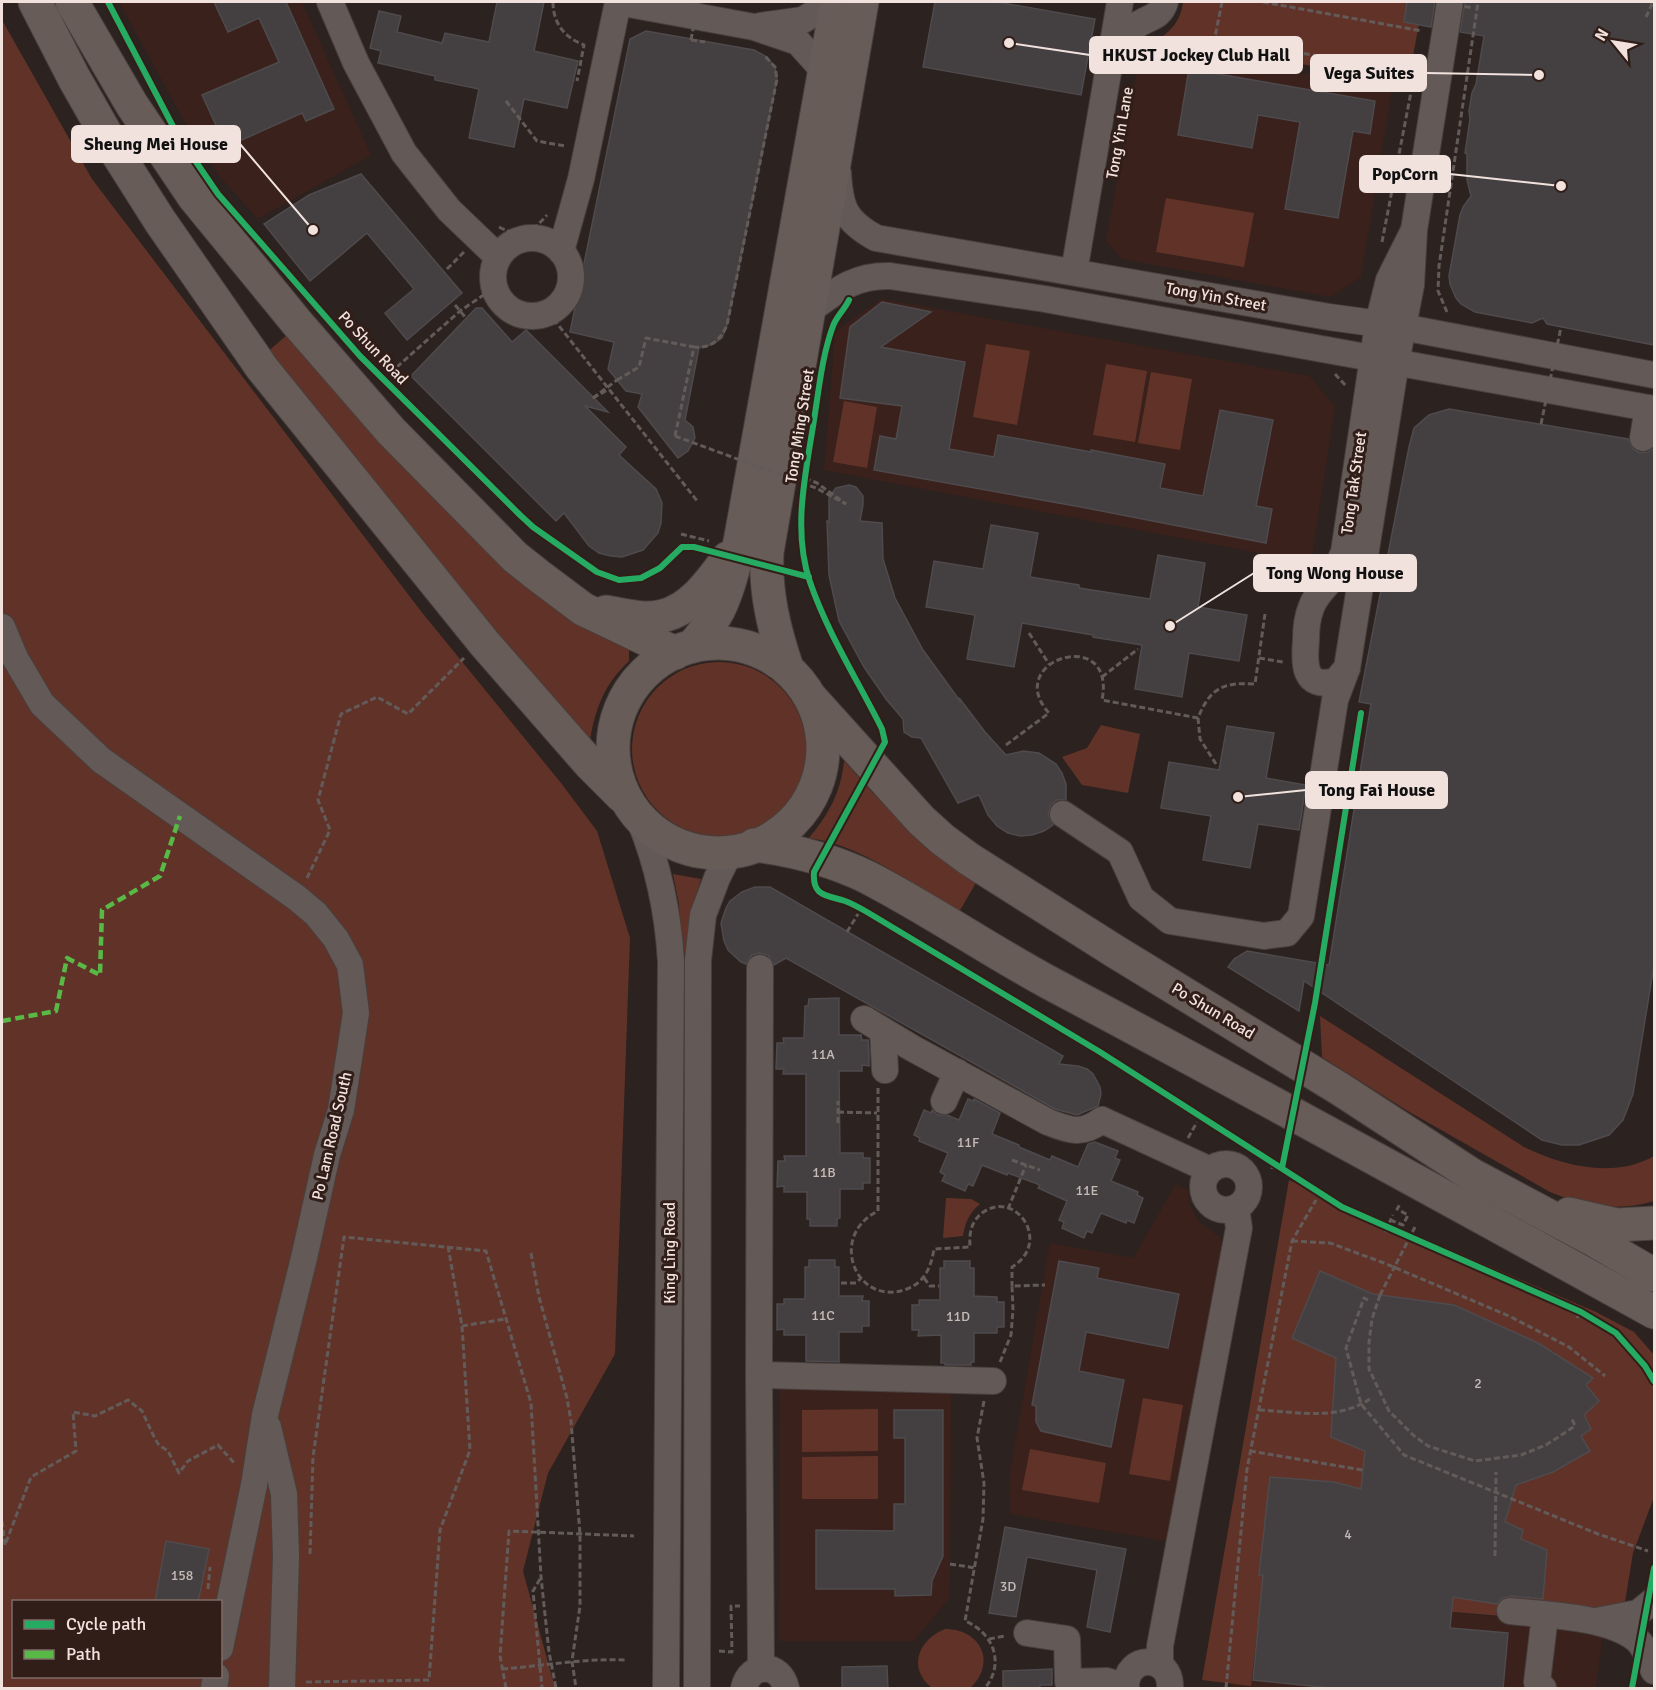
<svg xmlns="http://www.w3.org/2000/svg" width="1656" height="1690" viewBox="0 0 1656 1690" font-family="Signika,sans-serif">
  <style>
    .built { fill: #3a211b }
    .green { fill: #613328; fill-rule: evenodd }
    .building { fill: #444041; stroke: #4e4a4d; stroke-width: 1.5 }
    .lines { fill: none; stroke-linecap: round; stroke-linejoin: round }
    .minor-casing { stroke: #483f3c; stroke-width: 28 }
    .major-casing { stroke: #483f3c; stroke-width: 35 }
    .path { stroke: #635b59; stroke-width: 3; stroke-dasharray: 6 3; stroke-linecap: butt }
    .minor { stroke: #635a58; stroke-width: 26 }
    .major { stroke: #685c58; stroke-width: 33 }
    .path-bridge { stroke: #635b59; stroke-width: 3; stroke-dasharray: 6 3; stroke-linecap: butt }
    .quiet { stroke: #58b947; stroke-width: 4.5; stroke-dasharray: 9 4.5; stroke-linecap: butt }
    .cycleway-casing { stroke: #321e19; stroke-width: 10 }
    .cycleway { stroke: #26ab63; stroke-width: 6 }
    .labels { text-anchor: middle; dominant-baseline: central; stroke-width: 6; stroke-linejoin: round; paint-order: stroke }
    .number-label { font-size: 14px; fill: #c6bab7 }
    .street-label { font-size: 16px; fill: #f1e2de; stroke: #321e19 }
    .leader { fill: none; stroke: #f1e2de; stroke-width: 2 }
    .callout-dot { fill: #f1e2de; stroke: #321e19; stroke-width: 2 }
    .callout { fill: #f1e2de; stroke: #f1e2de; stroke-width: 2 }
    .callout-label { font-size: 18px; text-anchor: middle; font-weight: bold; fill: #111 }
  </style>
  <rect width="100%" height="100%" fill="#2c221f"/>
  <g class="built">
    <polygon points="119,2 302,2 371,155 258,219 219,176 183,119"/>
    <polygon points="1141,46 1392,89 1361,277 1331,297 1122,259 1106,241"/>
    <polygon points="881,299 1310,376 1335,407 1311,563 824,470 835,332"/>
    <polygon points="1176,1184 1189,1191 1190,1205 1199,1222 1219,1236 1223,1243 1175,1543 1010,1514 1010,1472 1050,1243 1133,1258"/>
    <polygon points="780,1389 951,1391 950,1597 914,1641 779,1641"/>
    <polygon points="1257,1594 1604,1627 1596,1688 1231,1688"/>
  </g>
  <g class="green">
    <path d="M1183 2H1423L1408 83 1159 39C1173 29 1181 19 1183 2Z"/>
    <path d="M2 20 92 179 420 610 561 783 597 831 630 938 615 1354 548 1473 523 1571 555 1688H2ZM14 1602H220V1676H14Z"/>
    <polygon points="1166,198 1254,213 1244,267 1156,252"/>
    <path d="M288 334 556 608 585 629 629 650V661C604 685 596 707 590 740L544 691 265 354Z"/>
    <polygon points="986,344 1030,351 1017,425 973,417"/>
    <polygon points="1106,364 1147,371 1135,442 1093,435"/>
    <polygon points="1151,372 1192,379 1180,450 1138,443"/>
    <polygon points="844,401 877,407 867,468 833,462"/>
    <circle cx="719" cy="749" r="87"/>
    <polygon points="1101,725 1140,734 1128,793 1082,785 1062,757 1087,748"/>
    <path d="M844 761 872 792 918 837 977 881 959 912C913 885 862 845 809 838 829 814 841 792 844 761Z"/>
    <polygon points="673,874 701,879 692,908 687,954 680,953 679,904"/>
    <path d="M1320 1016 1524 1147C1563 1166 1614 1179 1654 1156V1201C1620 1212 1584 1206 1550 1192L1406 1110 1322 1057Z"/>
    <polygon points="1289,1180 1596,1312 1634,1332 1654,1355 1654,1497 1633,1553 1621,1626 1261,1596 1251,1686 1202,1680"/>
    <path d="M946 1198 971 1199 980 1204C969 1213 965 1223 963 1236L943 1238Z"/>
    <polygon points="1143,1398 1183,1405 1170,1481 1129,1474"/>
    <polygon points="878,1409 878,1451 802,1452 802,1410"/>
    <polygon points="1030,1449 1106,1463 1099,1503 1022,1490"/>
    <polygon points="878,1456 878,1499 802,1499 802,1457"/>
    <path d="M945 1629C981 1629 997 1663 970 1688H932C907 1668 918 1640 945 1629Z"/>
  </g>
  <g class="building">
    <polygon points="214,2 286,2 334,109 306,121 302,113 226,147 202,95 279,62 259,18 228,32"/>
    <polygon points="497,2 544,2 534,51 578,61 567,108 524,99 514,147 469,138 479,89 435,80 435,76 378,63 381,51 370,48 379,11 401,16 397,32 442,43 445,33 489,42"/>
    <polygon points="935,2 997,2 1095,19 1081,95 923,67"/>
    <polygon points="1407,2 1435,2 1431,27 1404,22"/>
    <polygon points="1465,2 1654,2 1654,345 1547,324 1543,318 1532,323 1475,312 1461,304 1456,298 1450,284 1449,276 1460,215 1463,207 1471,196 1467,180 1467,154 1465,153 1470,119 1469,111 1472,93 1476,84 1484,36 1460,32"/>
    <polygon points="646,31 754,50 767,57 775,67 777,79 727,325 722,338 713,344 699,348 685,420 693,427 695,438 688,451 678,458 638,407 642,394 626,391 608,369 614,342 570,332 630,39"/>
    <polygon points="1189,69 1375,101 1370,134 1353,131 1338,218 1285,209 1300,122 1258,115 1252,148 1178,135"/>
    <polygon points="361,174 462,293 407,340 385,313 414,289 367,233 310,281 264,224 309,195"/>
    <polygon points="882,302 931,312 881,347 965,362 949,449 994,457 998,435 1091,452 1091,450 1165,464 1160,488 1203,496 1220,410 1273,420 1256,506 1272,509 1266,543 1081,507 874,470 880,436 896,439 902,406 840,398 850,327"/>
    <polygon points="476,308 482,308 512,342 526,330 608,412 585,406 626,447 619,455 656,489 662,503 661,523 658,533 643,550 622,557 611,556 599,553 589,546 564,513 556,521 411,376"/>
    <polygon points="1449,409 1628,439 1633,449 1640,453 1648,452 1654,448 1654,965 1633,1094 1623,1120 1609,1135 1579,1145 1562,1145 1542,1140 1304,981 1299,1011 1228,967 1234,959 1247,951 1329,965 1371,704 1359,702 1409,447 1414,428 1429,415"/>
    <polygon points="849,485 856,487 863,496 863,505 860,521 882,523 883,559 895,598 923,650 960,701 960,699 985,732 1006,755 1023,751 1039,753 1056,764 1062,773 1066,784 1066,800 1057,800 1051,805 1048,814 1053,825 1044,831 1032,835 1020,836 1008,833 997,826 988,815 979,795 958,803 921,738 912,737 904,732 903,719 886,699 864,667 839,621 829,575 827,521 829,522 829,497 836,488"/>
    <polygon points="991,525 1038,533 1030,577 1079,585 1079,588 1150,599 1158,555 1205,563 1198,607 1247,615 1239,661 1189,653 1182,697 1135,689 1142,645 1093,637 1093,635 1022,623 1014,667 967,659 975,615 926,607 934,561 983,569"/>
    <polygon points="1227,726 1274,733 1266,778 1306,785 1299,830 1258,824 1250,868 1203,860 1211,816 1161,808 1169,762 1219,770"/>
    <polygon points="755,887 770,887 1063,1056 1059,1064 1078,1066 1087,1069 1093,1074 1100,1087 1101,1094 1098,1106 1077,1115 1055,1109 786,958 774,965 768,955 759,953 752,955 746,964 741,962 728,950 724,941 721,923 726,908 730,901 742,892"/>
    <polygon points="839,998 839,1035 861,1035 862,1040 868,1040 869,1052 869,1066 862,1065 862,1071 839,1071 840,1153 863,1153 863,1158 870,1158 870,1183 863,1183 863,1189 840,1189 840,1218 837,1219 837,1226 810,1226 810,1219 807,1219 807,1192 784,1192 784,1186 777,1187 778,1161 785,1161 784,1156 806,1156 806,1074 783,1074 784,1069 776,1069 777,1043 784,1043 783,1038 804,1038 805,1006 808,1006 809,999"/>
    <polygon points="968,1099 973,1101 974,1099 1000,1113 992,1134 1019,1145 1019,1147 1050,1160 1052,1156 1078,1167 1088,1144 1095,1142 1118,1151 1115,1158 1120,1160 1111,1181 1138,1192 1137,1195 1143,1198 1134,1223 1127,1220 1126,1223 1101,1213 1092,1233 1087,1231 1084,1238 1062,1228 1064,1222 1059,1220 1067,1201 1038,1188 1040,1185 1008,1173 1007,1175 982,1165 973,1186 968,1184 965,1191 942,1181 945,1175 940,1172 948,1153 919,1141 920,1138 914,1135 924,1110 931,1113 932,1110 938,1115 947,1115 959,1120"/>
    <polygon points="809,1260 835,1260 835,1267 839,1267 839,1296 863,1296 862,1301 869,1301 869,1326 862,1326 862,1332 839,1332 839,1362 806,1361 806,1335 784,1335 784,1329 777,1330 777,1304 784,1304 784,1299 805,1299 805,1267 809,1267"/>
    <polygon points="944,1261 970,1261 970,1268 974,1268 974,1296 997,1297 997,1302 1004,1302 1004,1327 997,1327 997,1333 974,1333 974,1362 971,1362 971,1365 945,1365 945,1363 941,1363 941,1335 918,1336 919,1330 912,1330 912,1305 919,1305 919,1300 940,1300 940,1268 944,1268"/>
    <polygon points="1059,1261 1099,1268 1097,1278 1179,1294 1168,1348 1086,1332 1079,1371 1124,1380 1111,1447 1041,1431 1036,1422 1036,1406 1032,1405"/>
    <polygon points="1320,1271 1373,1294 1454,1305 1538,1343 1593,1378 1586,1385 1599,1401 1584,1415 1591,1429 1581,1436 1590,1451 1553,1472 1516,1485 1505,1522 1523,1530 1521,1539 1547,1550 1543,1599 1511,1596 1503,1598 1497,1604 1453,1597 1450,1628 1508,1633 1503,1689 1340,1689 1253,1680 1263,1575 1259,1575 1270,1477 1334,1482 1361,1489 1365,1451 1331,1437 1336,1358 1292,1338"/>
    <polygon points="894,1410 943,1410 943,1556 932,1581 931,1595 895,1596 895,1589 816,1589 816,1530 894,1531 894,1504 905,1504 905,1438 894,1438"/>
    <polygon points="1005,1527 1126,1549 1110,1632 1087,1627 1097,1570 1027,1557 1016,1617 989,1613"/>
    <polygon points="166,1541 209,1549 198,1602 155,1602"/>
    <polygon points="887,1666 888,1689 842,1689 842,1667"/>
    <polygon points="1052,1669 1052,1685 1040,1685 1040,1689 1003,1687 1003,1671"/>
  </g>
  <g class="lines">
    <g class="minor-casing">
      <g id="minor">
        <polyline points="330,2 356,63 404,153 449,210 498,257"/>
        <polyline points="618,2 754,27 798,42 824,71"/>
        <polyline points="760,26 803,20 832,2"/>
        <path d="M1111 53C1117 41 1126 32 1137 25 1149 17 1161 17 1165 2"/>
        <path d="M838 173C840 208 845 221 876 238L1329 317 1402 327 1654 375"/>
        <path d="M1414 230 1389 280 1378 324 1344 552C1340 560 1337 571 1332 578 1325 588 1315 595 1311 608 1307 618 1306 629 1306 640 1304 663 1303 690 1336 681L1347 668 1396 362 1411 285 1414 230 1450 2"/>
        <circle cx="532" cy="277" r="39"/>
        <polyline points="561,251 581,179 618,2"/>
        <polyline points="1074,272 1120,2"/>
        <path d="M809 311C836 291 854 275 890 276L1045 299 1654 409"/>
        <polyline points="1643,438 1648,408"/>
        <polyline points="2,627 15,658 42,704 101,760 297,898 316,914 336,939 350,965 356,1013 341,1110 327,1155 304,1258 265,1415 254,1485 220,1648"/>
        <polyline points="1063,814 1120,852 1141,898 1170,921 1264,936 1287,933 1301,916 1335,700 1347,668"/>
        <path d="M640 821C659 867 668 912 671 962L666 1688"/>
        <polyline points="760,968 759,1375 761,1669"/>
        <path d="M864 1019 912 1048 1048 1122C1071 1131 1082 1135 1102 1120L1210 1170"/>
        <polyline points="883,1031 885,1070"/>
        <polyline points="944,1101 957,1072"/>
        <circle cx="1226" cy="1187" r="23"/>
        <polyline points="759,1375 993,1381"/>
        <polyline points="268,1427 284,1494 286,1556 282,1688"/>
        <path d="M1510 1611C1545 1615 1607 1616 1636 1639 1645 1646 1649 1661 1654 1671"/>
        <polyline points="1596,1621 1638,1613 1654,1600"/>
        <polyline points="1027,1633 1067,1639 1068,1682 1107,1681 1125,1687"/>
        <polyline points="1160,1665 1160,1646 1239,1228 1236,1208"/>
        <polyline points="214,1688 216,1676"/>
        <polyline points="697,1688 698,960 703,915 717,878 729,854"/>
        <path d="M744 1688C750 1662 780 1662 786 1688"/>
        <path d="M1126 1688C1125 1653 1172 1654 1170 1688"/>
        <polyline points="1543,1688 1537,1682 1545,1615"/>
      </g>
    </g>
    <g class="major-casing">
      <g id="major">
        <polyline points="35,2 74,78 115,150 160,221 262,368 485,644 590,764 622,796"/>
        <polyline points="72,2 132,105 194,197 298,324 391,431 515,557 539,576 583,609 675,653"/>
        <path d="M606 612C624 615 645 621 663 616 692 609 711 581 728 558"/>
        <circle cx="718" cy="748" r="105"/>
        <path d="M693 646C702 635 711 624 718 611 729 589 734 565 740 542L837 2"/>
        <path d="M787 668C774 629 765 593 767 552L862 2"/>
        <polyline points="810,697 921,820 942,839 969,859 1116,952 1340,1089 1472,1175 1592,1239 1654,1275"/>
        <path d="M754 845C792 850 832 860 867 877 929 909 987 949 1048 982 1251 1090 1453 1201 1654 1312"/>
        <polyline points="1569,1214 1617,1225 1654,1223"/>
      </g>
    </g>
    <g class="path">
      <path d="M553 2C553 23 564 37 584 45L577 81"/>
      <polyline points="1222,2 1215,37 1415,74"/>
      <polyline points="1263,2 1422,31"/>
      <polyline points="1646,17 1653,2"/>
      <polyline points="691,40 705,42"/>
      <polyline points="506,101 537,141 565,146"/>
      <path d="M499 227C523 239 530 234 547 215"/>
      <polyline points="1382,242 1412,87"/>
      <polyline points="447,269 464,252"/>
      <polyline points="455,305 466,318"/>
      <polyline points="548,312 698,502"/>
      <polyline points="1447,312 1438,291 1439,266 1478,2"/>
      <polyline points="390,373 460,311 494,288"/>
      <polyline points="1335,374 1347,387"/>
      <polyline points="617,380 639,367 646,338 694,347"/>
      <polyline points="593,398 609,389"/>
      <path d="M675 436 694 347C711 349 721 339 727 325L777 79 775 67 764 55"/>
      <polyline points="805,478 817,483 846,504"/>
      <polyline points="681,534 709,541"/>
      <polyline points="1029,633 1049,664"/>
      <polyline points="1259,658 1283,662"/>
      <polyline points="1102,677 1138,649"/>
      <polyline points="1198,718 1200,739 1216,764"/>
      <path d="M1006 745 1049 713C1001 660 1117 624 1102 700L1198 718C1210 688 1223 682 1255 684L1265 614"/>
      <polyline points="307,878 330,830 318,800 341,714 377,697 408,714 464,658"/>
      <polyline points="847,932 858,914"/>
      <path d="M878 1088V1211C827 1236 856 1308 907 1289 925 1282 931 1267 934 1249L970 1247C969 1233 971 1222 982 1213 1015 1188 1053 1242 1012 1267V1286"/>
      <polyline points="838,1112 877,1113"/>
      <polyline points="838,1123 838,1101"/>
      <polyline points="1188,1138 1197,1122"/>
      <polyline points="1012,1160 1040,1170"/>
      <polyline points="1272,1169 1273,1162"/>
      <polyline points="1008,1209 1026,1165"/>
      <polyline points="1390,1220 1403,1225 1408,1215 1397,1209 1401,1203"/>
      <polyline points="1385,1232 1393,1215"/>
      <polyline points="1292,1241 1330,1243 1384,1263 1509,1316 1569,1347 1605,1376"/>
      <polyline points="531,1253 539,1297 567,1398 571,1421 580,1534 580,1606 572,1661 576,1688"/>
      <polyline points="1396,1264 1415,1227"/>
      <polyline points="924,1278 930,1286 939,1286"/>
      <polyline points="841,1283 856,1283 861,1278"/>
      <polyline points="1380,1295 1372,1319 1369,1342 1369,1369 1389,1411 1413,1435 1428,1446 1475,1461 1521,1455 1546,1445 1575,1426 1572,1419"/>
      <polyline points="1368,1300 1364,1298 1346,1348 1361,1404 1404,1455 1598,1534 1648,1551"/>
      <polyline points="1577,1318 1581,1312"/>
      <polyline points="462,1326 505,1319"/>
      <polyline points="1000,1362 1011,1335 1013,1310 1012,1286 1045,1285"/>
      <path d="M984 1401 977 1438 984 1483 983 1519 965 1621C994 1633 1005 1664 985 1688"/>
      <path d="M1259 1410C1296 1412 1337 1421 1370 1399"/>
      <polyline points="1250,1451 1363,1470"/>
      <polyline points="2,1521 5,1545 31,1477 76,1451 73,1412 95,1416 128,1400 142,1411 155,1439 159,1445 168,1451 179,1473 188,1461 218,1445 235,1464"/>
      <polyline points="310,1554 313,1457 344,1237 486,1251 531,1403 541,1577 549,1652 556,1688"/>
      <polyline points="1495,1556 1496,1472"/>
      <polyline points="950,1564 976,1568"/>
      <polyline points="540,1579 533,1591 542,1688"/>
      <polyline points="208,1589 210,1567"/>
      <polyline points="989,1639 1005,1636"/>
      <polyline points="719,1651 732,1652 731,1606 740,1606"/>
      <path d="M502 1669C544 1666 584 1658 626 1660"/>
      <polyline points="306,1682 429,1680 440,1530 470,1450 462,1326 448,1246"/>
      <polyline points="506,1688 500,1656 509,1531 634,1536"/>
      <polyline points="1226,1688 1247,1469 1292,1241 1316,1200"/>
    </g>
    <use href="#minor" class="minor"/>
    <use href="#major" class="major"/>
    <g class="path-bridge">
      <polyline points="1438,2 1473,8"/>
      <polyline points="691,40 698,2"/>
      <polyline points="593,398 617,380"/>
      <polyline points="1541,424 1561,327"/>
      <polyline points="675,436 816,488 846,504"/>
      <polyline points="1380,1295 1396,1264"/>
    </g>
    <polyline class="quiet" points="2,1021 56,1011 67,958 100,975 102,910 160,876 180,816"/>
    <g class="cycleway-casing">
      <g id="cycleway">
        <polyline points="108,2 177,134 218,194 360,356 520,515 533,527 597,572 619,580 641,578 660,568 682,547 694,547 809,577"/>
        <path d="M849 300C845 309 836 317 833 326 822 356 819 389 814 420 806 472 792 530 810 582 827 632 858 681 882 729L885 742 814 872C812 897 827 895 845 901 853 904 860 908 867 912L1100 1052 1342 1207 1581 1312 1616 1333 1645 1366 1654 1381"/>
        <polyline points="1282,1168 1315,1003 1361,713"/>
        <polyline points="1632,1688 1654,1568"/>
      </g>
    </g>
    <use href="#cycleway" class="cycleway"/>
  </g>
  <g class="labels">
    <g class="number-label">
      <text x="823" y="1054">11A</text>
      <text x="968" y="1142">11F</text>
      <text x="824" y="1172">11B</text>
      <text x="1087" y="1190">11E</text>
      <text x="823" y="1315">11C</text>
      <text x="958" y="1316">11D</text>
      <text x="1478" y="1383">2</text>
      <text x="1348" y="1534">4</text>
      <text x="182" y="1575">158</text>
      <text x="1008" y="1586">3D</text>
    </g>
    <g class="street-label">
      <text transform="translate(1120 133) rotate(-80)">Tong Yin Lane</text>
      <text transform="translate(1216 297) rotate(10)">Tong Yin Street</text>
      <text transform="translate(373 348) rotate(47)">Po Shun Road</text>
      <text transform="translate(800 426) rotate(-81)">Tong Ming Street</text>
      <text transform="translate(1354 483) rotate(-82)">Tong Tak Street</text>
      <text transform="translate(1213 1011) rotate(31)">Po Shun Road</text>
      <text transform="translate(332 1136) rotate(-77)">Po Lam Road South</text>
      <text transform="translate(670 1253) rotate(-90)">King Ling Road</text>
    </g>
  </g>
  <path class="leader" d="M1009 43L1090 55M1539 75L1426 73M313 230L240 144M1561 186L1450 174M1170 626L1254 573M1238 797L1306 790"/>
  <g class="callout-dot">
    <circle cx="1009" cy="43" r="6"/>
    <circle cx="1539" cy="75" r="6"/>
    <circle cx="313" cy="230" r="6"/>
    <circle cx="1561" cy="186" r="6"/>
    <circle cx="1170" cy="626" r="6"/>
    <circle cx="1238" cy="797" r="6"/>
  </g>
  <g class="callout">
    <rect x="1090" y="37" width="212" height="36" rx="6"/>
    <rect x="1311" y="55" width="115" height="36" rx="6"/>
    <rect x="72" y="126" width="168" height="36" rx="6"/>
    <rect x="1360" y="156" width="90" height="36" rx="6"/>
    <rect x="1254" y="555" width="162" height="36" rx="6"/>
    <rect x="1306" y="772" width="141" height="36" rx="6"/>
  </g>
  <g class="callout-label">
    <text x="1196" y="61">HKUST Jockey Club Hall</text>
    <text x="1369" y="79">Vega Suites</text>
    <text x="156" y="150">Sheung Mei House</text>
    <text x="1405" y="180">PopCorn</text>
    <text x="1335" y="579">Tong Wong House</text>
    <text x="1377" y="796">Tong Fai House</text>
  </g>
  <rect width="1656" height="1690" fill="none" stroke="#f1e2de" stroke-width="6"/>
  <rect x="12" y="1600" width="210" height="78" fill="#321e19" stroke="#7e6c68" stroke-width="1.5"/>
  <rect x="24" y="1620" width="30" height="9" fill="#26ab63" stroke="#7e6c68" stroke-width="1.5"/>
  <text x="66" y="1630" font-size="18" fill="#f1e2de">Cycle path</text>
  <rect x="24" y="1650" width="30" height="9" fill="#58b947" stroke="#7e6c68" stroke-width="1.5"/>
  <text x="66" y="1660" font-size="18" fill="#f1e2de">Path</text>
  <g transform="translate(1614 42) rotate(300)" stroke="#321e19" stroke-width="4.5" paint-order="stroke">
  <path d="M0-4.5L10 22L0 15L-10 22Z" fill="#f1e2de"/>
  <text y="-9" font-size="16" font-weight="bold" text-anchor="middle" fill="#f1e2de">N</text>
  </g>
</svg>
